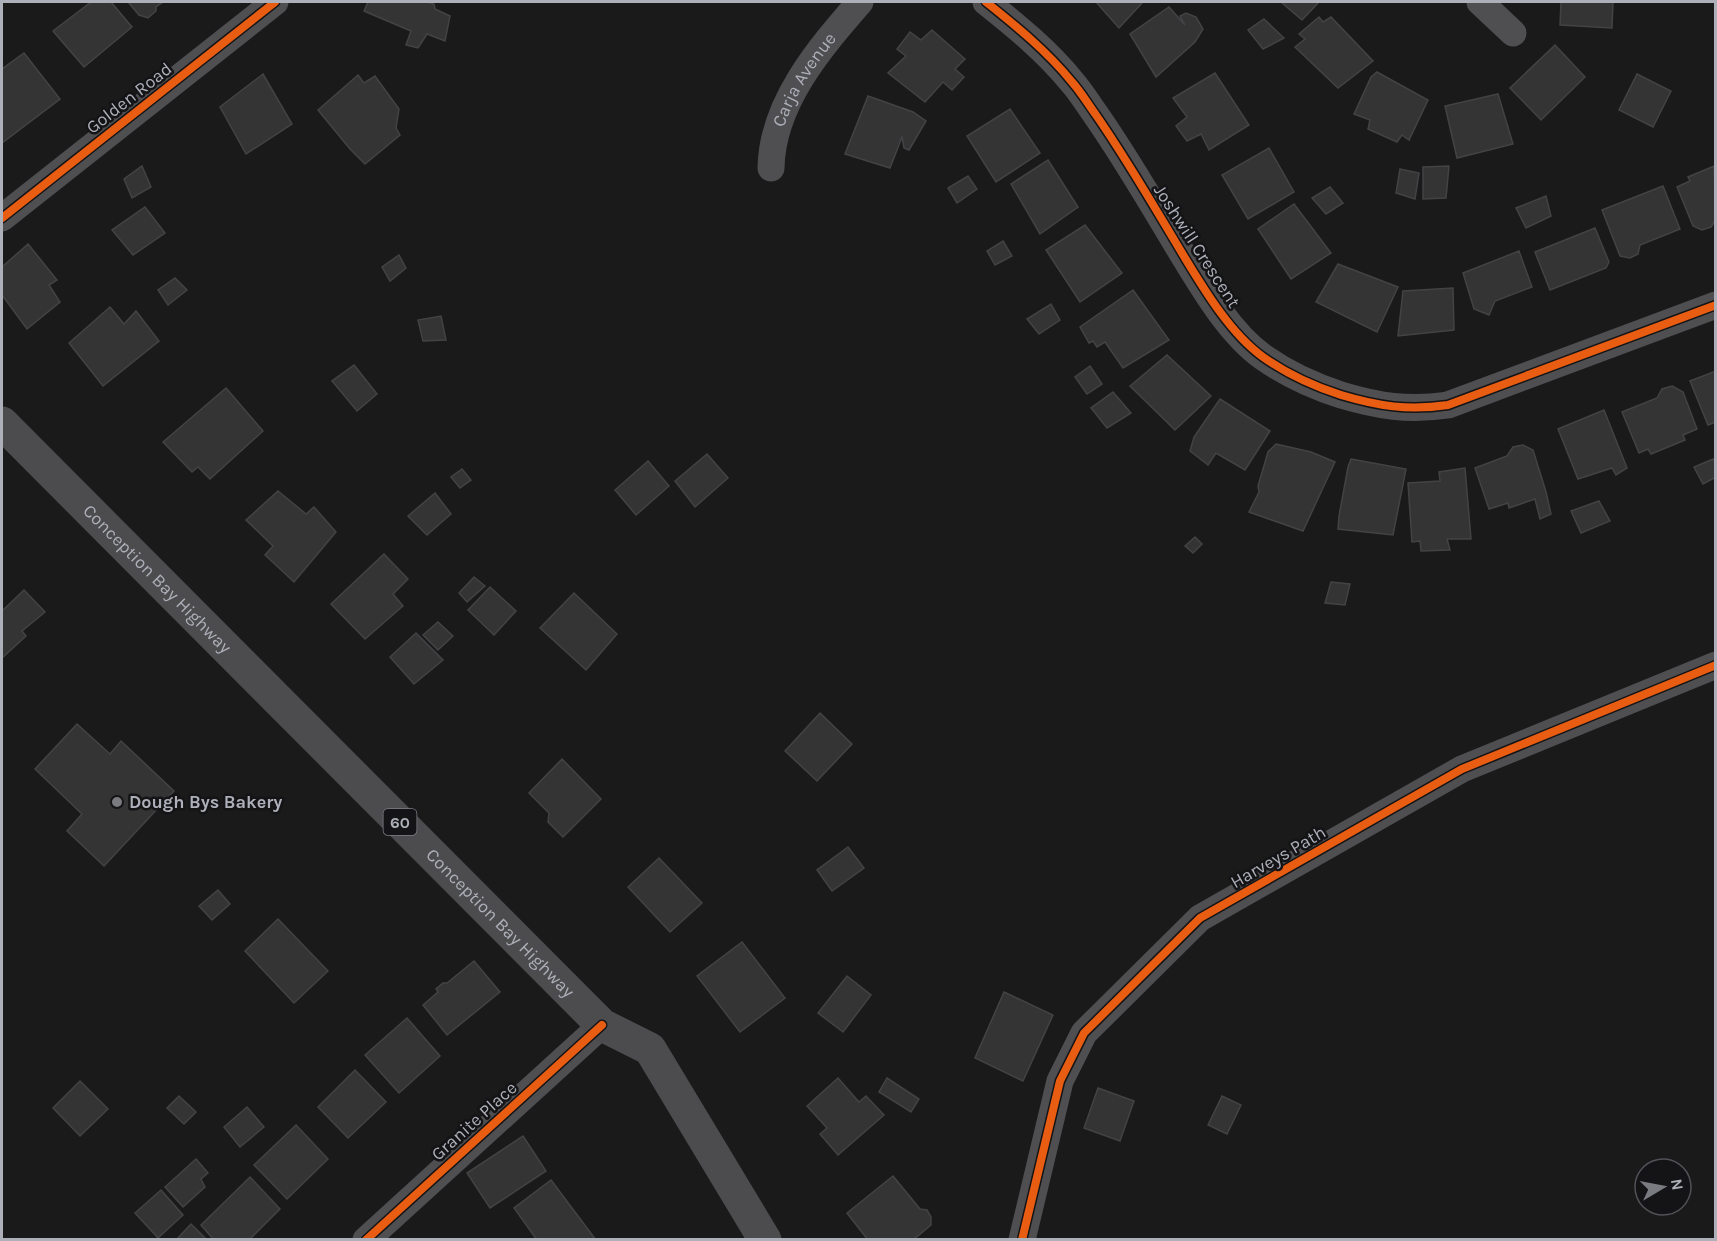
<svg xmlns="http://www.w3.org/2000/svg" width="1717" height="1241" viewBox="0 0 1717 1241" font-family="Karla,sans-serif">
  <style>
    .building { fill: #343435; stroke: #434346; stroke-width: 1.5 }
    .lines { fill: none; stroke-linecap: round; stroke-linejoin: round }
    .minor { stroke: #4f4f52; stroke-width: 27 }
    .primary { stroke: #4c4c4e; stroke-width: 33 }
    .cycleway-casing { stroke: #141416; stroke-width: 11 }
    .cycleway { stroke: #e95d12; stroke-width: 8 }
    .poi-dot { fill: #7a7b81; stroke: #141416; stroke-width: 2 }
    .labels { text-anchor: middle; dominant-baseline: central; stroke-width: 5; stroke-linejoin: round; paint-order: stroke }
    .shield { fill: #141416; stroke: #7f8088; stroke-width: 1.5 }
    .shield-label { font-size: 16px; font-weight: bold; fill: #adafb9 }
    .street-label { font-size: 18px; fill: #adafb9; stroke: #141416 }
    .poi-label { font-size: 18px; font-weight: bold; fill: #adafb9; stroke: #141416; text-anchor: start }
  </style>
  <rect width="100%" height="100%" fill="#1a1a1a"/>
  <g class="building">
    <polygon points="91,2 111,2 132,27 84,67 53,31"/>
    <polygon points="128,2 163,2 156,7 156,11 148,18 139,15"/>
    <polygon points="368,2 426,2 434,4 435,9 450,16 445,41 427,34 418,48 406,45 411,31 364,11"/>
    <polygon points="1096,2 1143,2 1119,28"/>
    <polygon points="1281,2 1319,2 1302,20"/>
    <polygon points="1561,2 1613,2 1612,28 1560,25"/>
    <polygon points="1169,7 1185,25 1180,16 1186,13 1196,17 1203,29 1195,42 1156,77 1130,34"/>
    <polygon points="1319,17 1323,22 1331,17 1373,61 1338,88 1295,47 1305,39 1299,34"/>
    <polygon points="1264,19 1284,38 1263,49 1248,30"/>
    <polygon points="932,30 965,59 955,69 964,77 952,90 943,82 925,102 888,73 906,56 897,49 910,32 921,40"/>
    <polygon points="1555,45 1585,77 1541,120 1510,88"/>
    <polygon points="24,53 60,99 2,143 2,69"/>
    <polygon points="1377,72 1428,100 1409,140 1402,135 1397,142 1368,129 1370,120 1354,114 1371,77"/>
    <polygon points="1215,73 1249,125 1209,150 1201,134 1187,141 1176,126 1187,117 1173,98"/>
    <polygon points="263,74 292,124 246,154 220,107"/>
    <polygon points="1637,74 1671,91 1653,127 1619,110"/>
    <polygon points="358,75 364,83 375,76 399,109 396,128 400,135 365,164 350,149 318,110"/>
    <polygon points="1498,94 1513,144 1457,158 1445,106"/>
    <polygon points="868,96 913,112 926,121 909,150 904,148 902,137 890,168 845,154"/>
    <polygon points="1010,109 1040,153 996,182 967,136"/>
    <polygon points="1269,148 1294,192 1248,219 1222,175"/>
    <polygon points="1048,160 1078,207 1040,234 1011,184"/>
    <polygon points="142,166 151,187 132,198 124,179"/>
    <polygon points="1449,166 1446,198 1423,199 1423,167"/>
    <polygon points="1714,166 1716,219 1711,227 1702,230 1693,226 1677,187 1690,181 1688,177"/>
    <polygon points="1400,169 1419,173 1415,199 1396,193"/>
    <polygon points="968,176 977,189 957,203 948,188"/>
    <polygon points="1663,186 1680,229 1640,245 1638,254 1630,258 1620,256 1602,210"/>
    <polygon points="1330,187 1343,203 1326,214 1312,198"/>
    <polygon points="1546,196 1551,216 1526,228 1516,208"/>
    <polygon points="1294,204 1331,253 1291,279 1258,229"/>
    <polygon points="145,207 165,233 133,255 112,230"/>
    <polygon points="1085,225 1122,273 1080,302 1046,250"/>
    <polygon points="1595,228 1609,262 1606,268 1550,290 1535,252"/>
    <polygon points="1003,241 1012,256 995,265 987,251"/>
    <polygon points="28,244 57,280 49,285 60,302 27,329 2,295 2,267"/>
    <polygon points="1519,251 1532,287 1495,301 1489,315 1474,309 1463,273"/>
    <polygon points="399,255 406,268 390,281 382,267"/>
    <polygon points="1338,264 1398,287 1377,332 1316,302"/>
    <polygon points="175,278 187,290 168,305 158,290"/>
    <polygon points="1453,288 1454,330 1398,336 1403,291"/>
    <polygon points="1133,290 1169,340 1123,368 1105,342 1097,347 1093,341 1089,343 1080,327"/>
    <polygon points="1051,304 1060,320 1039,334 1027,319"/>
    <polygon points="110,307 124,324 136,311 159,341 103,386 69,343"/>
    <polygon points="441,316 446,340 423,341 418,320"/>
    <polygon points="1167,355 1211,396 1175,430 1130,386"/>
    <polygon points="354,365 377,394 357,411 332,381"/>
    <polygon points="1090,366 1102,384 1087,394 1075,377"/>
    <polygon points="1716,371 1716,422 1708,425 1690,381"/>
    <polygon points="1672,386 1683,392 1697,429 1683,435 1685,440 1651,454 1648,449 1639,453 1622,412 1657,398 1662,389"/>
    <polygon points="226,388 263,431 210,479 198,467 192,472 163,442"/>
    <polygon points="1113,392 1131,413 1107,428 1091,408"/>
    <polygon points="1220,399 1270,431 1245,470 1216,453 1208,465 1190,451 1194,437"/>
    <polygon points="1604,410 1627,468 1616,475 1612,468 1578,479 1558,429"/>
    <polygon points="1276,444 1311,452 1335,462 1303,531 1249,512 1259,492 1258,486 1268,452"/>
    <polygon points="1523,445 1533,450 1546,492 1551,514 1540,519 1535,499 1509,508 1508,503 1489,509 1475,468 1507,456 1513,447"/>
    <polygon points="707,454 728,478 695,507 675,481"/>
    <polygon points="1351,459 1406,469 1393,535 1338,529 1339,516 1348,467"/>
    <polygon points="1713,459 1716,465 1716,477 1703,484 1694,467"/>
    <polygon points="648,461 669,486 636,515 615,490"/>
    <polygon points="1465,468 1471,539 1447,539 1450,550 1421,551 1420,541 1412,542 1408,483 1440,481 1439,472"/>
    <polygon points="462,469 471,480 460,488 451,477"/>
    <polygon points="278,491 306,514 314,507 336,532 294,582 265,555 273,546 246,520"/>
    <polygon points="435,493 451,514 427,535 408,516"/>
    <polygon points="1599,501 1610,521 1581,533 1571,511"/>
    <polygon points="1195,537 1202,544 1193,553 1185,546"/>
    <polygon points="384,554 408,579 393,594 403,606 365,639 331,604"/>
    <polygon points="474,577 485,586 467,602 459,593"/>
    <polygon points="1331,582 1350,584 1345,605 1325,603"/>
    <polygon points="490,587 516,611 494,635 468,610"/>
    <polygon points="24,590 45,612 22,631 26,636 2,658 2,611"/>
    <polygon points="574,593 617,634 586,670 540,628"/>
    <polygon points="438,622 453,636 438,650 423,635"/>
    <polygon points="416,633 443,660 414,684 390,657"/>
    <polygon points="820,713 852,744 817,781 785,751"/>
    <polygon points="77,724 110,754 121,741 174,791 104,866 67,831 82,814 35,769"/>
    <polygon points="562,759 601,799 563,837 548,822 549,813 529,793"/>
    <polygon points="848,847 864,868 832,891 817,870"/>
    <polygon points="659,858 702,903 670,932 628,887"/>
    <polygon points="218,890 230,904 212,920 199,906"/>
    <polygon points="278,919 328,971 294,1003 245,951"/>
    <polygon points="742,942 785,998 740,1032 697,976"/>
    <polygon points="474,961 500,992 447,1035 423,1005 438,992 436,989 443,983 447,983"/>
    <polygon points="847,976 871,995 843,1032 818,1013"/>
    <polygon points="1004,992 1053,1015 1023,1081 975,1058"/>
    <polygon points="407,1018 440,1056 399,1093 365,1055"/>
    <polygon points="355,1070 386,1102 348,1138 318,1107"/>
    <polygon points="838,1078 859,1102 866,1096 884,1115 838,1155 820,1134 827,1128 807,1106"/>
    <polygon points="887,1078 919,1099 911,1112 879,1092"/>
    <polygon points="80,1081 108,1109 80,1136 53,1108"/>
    <polygon points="1098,1088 1134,1101 1120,1141 1084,1128"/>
    <polygon points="179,1096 196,1112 184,1124 167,1108"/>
    <polygon points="1222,1096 1241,1105 1227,1134 1208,1125"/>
    <polygon points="247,1107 264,1127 240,1147 224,1127"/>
    <polygon points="296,1125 328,1159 287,1199 254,1165"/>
    <polygon points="523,1136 546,1171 490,1208 467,1173"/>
    <polygon points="196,1159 208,1173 201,1179 205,1187 183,1207 165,1187"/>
    <polygon points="893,1176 920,1209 927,1210 931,1217 931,1225 913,1240 868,1240 847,1213"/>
    <polygon points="250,1177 280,1209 249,1240 214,1240 201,1225"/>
    <polygon points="551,1180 596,1240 537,1240 514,1208"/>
    <polygon points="161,1190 183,1215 158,1238 135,1213"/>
    <polygon points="191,1224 207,1240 176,1240"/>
  </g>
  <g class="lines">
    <g class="minor">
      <path d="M986 2C1016 26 1047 51 1072 82 1081 92 1088 104 1096 115 1128 161 1156 210 1185 258 1205 291 1231 334 1263 357 1287 374 1313 386 1341 395 1378 406 1408 411 1448 405L1716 305"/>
      <polyline points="1480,2 1513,33"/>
      <path id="s1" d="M771 168C772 103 820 48 860 2"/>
      <polyline points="2,218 275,2"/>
      <polyline points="366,1240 602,1025"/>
      <polyline points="1022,1240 1060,1081 1084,1033 1200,918 1462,769 1716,665"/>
    </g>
    <path class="primary" id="s2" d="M2 423 602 1025 650 1049 765 1240"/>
    <g class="cycleway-casing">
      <g id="cycleway">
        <path d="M986 2C1016 26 1047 51 1072 82 1081 92 1088 104 1096 115 1128 161 1156 210 1185 258 1205 291 1231 334 1263 357 1287 374 1313 386 1341 395 1378 406 1408 411 1448 405L1716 305"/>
        <polyline points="2,218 275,2"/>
        <polyline points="366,1240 602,1025"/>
        <polyline points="1022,1240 1060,1081 1084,1033 1200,918 1462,769 1716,665"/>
      </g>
    </g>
    <use href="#cycleway" class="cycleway"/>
  </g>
  <circle class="poi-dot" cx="117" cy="802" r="6"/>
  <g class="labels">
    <rect class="shield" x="383.5" y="809" width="33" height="26" rx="4.5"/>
    <g class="shield-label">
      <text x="400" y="822">60</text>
    </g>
    <g class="street-label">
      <text stroke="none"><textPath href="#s1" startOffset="96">Carja Avenue</textPath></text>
      <text transform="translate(129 98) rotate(-38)">Golden Road</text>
      <text transform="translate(1197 246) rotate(57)">Joshwill Crescent</text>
      <text stroke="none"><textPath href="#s2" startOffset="220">Conception Bay Highway</textPath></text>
      <text transform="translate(1278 857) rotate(-30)">Harveys Path</text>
      <text stroke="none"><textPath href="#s2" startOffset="706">Conception Bay Highway</textPath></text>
      <text transform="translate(474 1121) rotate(-42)">Granite Place</text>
    </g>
    <g class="poi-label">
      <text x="129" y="802">Dough Bys Bakery</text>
    </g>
  </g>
  <rect width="1717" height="1241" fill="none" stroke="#adafb9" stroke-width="6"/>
  <g transform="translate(1663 1187) rotate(80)"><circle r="28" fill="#141416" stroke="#515257" stroke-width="1.5"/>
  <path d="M0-4.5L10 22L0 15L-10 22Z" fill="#7a7b81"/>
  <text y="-9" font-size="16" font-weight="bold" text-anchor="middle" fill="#adafb9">N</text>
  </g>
</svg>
